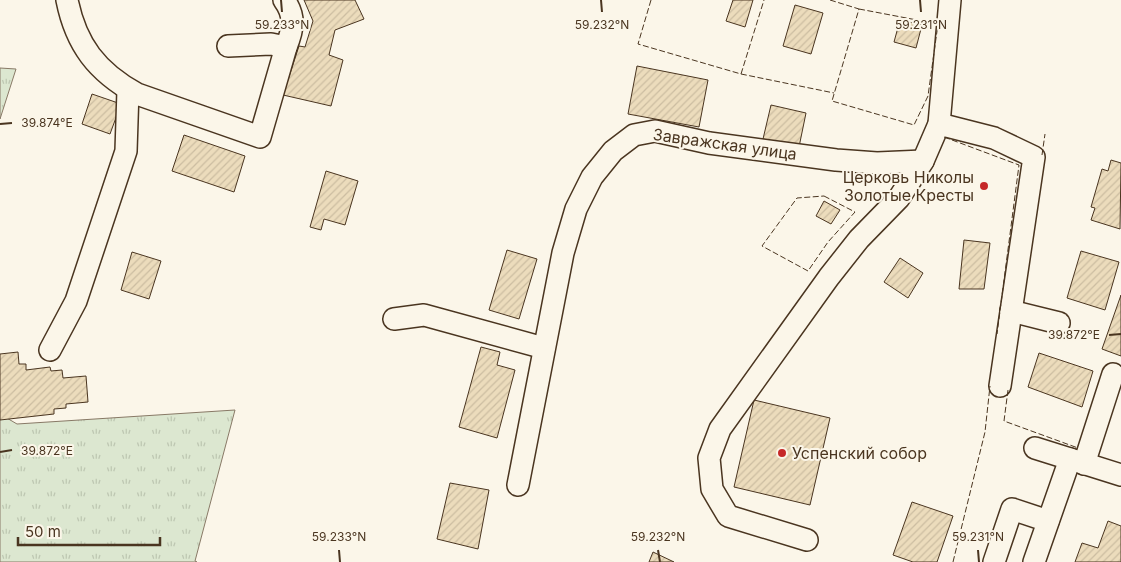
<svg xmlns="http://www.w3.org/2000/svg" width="1121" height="562" viewBox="0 0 1121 562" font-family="Inter,sans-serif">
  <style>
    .grass { fill: url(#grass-tufts); stroke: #887966 }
    .building { fill: url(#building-hatch); stroke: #4a3520 }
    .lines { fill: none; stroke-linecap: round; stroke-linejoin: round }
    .minor-casing { stroke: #4a3520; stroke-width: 24 }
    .minor { stroke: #fbf6e9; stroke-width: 21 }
    .fence { stroke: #4a3520; stroke-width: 1; stroke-dasharray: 6 2.5; stroke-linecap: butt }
    .ticks { fill: none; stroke: #4a3520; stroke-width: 2 }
    .poi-dot { fill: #c62828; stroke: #fbf6e9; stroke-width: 2 }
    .labels { text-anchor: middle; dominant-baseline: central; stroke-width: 4; stroke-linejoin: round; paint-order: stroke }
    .street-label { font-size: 16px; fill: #4a3520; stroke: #fbf6e9 }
    .poi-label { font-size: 16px; fill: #4a3520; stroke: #fbf6e9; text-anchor: end }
    .ticks-label { font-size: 12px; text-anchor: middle; fill: #4a3520; stroke: #fbf6e9; stroke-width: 4; stroke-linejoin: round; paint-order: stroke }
  </style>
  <defs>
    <pattern id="grass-tufts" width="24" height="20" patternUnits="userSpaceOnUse" patternTransform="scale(1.25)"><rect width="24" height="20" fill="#dce7d0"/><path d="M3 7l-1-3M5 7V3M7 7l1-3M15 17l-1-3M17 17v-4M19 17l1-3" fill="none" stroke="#bec7b2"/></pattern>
    <pattern id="building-hatch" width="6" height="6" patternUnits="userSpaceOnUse" patternTransform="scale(1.25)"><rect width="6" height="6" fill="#ecdcbc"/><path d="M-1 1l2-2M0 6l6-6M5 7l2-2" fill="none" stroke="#ccbda1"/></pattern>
  </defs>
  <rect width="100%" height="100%" fill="#fbf6e9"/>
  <g class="grass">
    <polygon points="0,68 16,69 0,119"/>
    <polygon points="235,410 195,561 197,562 0,562 0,414 17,424"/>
  </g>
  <g class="building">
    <polygon points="304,0 355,0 364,19 335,30 329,55 343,60 331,106 283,95 299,46 305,47 313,21"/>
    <polygon points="733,0 753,0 745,27 726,21"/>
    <polygon points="795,5 823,13 811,54 783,46"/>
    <polygon points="900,20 922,25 916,48 894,42"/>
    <polygon points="637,66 708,80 699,127 628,114"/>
    <polygon points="92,94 121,104 110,134 82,124"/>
    <polygon points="771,105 806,113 799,147 763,139"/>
    <polygon points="184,135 245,156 234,192 172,171"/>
    <polygon points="1111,160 1121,163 1120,229 1091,220 1095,208 1091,207 1102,169 1108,171"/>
    <polygon points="326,171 358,181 345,225 324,219 321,230 310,227"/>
    <polygon points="824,201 840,210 831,224 816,216"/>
    <polygon points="964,240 990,243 984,289 959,289"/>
    <polygon points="507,250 537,259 519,319 489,310"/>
    <polygon points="1081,251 1119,262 1105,310 1067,298"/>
    <polygon points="132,252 161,261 149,299 121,290"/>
    <polygon points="900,258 923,273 908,298 884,282"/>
    <polygon points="1121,295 1121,356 1102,349"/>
    <polygon points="481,347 500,352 497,365 515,370 497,438 459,427"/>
    <polygon points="18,352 19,364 26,364 26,370 50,367 51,371 62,370 63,378 86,376 88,402 66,404 66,408 54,409 54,414 0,420 0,354"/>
    <polygon points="1039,353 1093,371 1082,407 1028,387"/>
    <polygon points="754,400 830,418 810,505 734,487"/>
    <polygon points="450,483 489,490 478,549 437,539"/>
    <polygon points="912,502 953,516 937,562 913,562 893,555"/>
    <polygon points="1108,521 1121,526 1121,562 1075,562 1082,543 1098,548"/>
    <polygon points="653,552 674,562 649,562"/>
  </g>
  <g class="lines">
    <g class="minor-casing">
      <g id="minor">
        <path d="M67 0C76 45 97 72 137 94L260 137 286 47"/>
        <path d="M228 46 271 44 286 47C293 30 296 16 284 0"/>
        <polyline points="939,124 994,138 1034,157 1000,386"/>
        <polyline points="1011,311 1059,323"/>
        <polyline points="394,319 424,315 544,348"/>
        <polyline points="50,350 76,301 126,151 128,90"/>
        <polyline points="1035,448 1121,475"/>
        <polyline points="1084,464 1113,374"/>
        <polyline points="518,485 563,253 576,209 592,177 613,151 634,135 655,131 709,143 836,160 877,163 923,161"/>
        <polyline points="807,540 728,516 712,489 709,458 720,429 829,277 859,239 899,198 923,161 939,124 950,0"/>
        <polyline points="994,562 1012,509 1048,521"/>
        <polyline points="1034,562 1070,459"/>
      </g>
    </g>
    <use href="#minor" class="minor"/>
    <g class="fence">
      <polyline points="651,0 638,44 741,74 834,93"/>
      <polyline points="830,0 859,9"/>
      <polygon points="859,9 938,24 928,96 914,125 832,101"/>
      <polyline points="741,74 764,0"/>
      <polyline points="944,137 1019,165 997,334"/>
      <polyline points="1042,155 1045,134"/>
      <polygon points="824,196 855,212 828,242 808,271 762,246 797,198"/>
      <polyline points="1008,390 1004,421 1078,448"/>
      <polyline points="953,562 985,432 990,386"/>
    </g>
  </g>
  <path class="ticks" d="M281 0 282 12M601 0 602 12M920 0 921 12M0 124 12 123M1109 335 1121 334M0 452 12 450M339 550 340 562M658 550 660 562M978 550 979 562"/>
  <g class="poi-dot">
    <circle cx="984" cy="186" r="5"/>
    <circle cx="782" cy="453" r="5"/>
  </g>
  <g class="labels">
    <g class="street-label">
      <text transform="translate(725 144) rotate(8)">Завражская улица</text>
    </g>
    <g class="poi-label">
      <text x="974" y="177">Церковь Николы<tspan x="974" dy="18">Золотые Кресты</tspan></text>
      <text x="792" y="453" text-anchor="start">Успенский собор</text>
    </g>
  </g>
  <g class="ticks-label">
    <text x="282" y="29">59.233°N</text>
    <text x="602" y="29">59.232°N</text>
    <text x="921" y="29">59.231°N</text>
    <text x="47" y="127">39.874°E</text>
    <text x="1074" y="339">39.872°E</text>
    <text x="47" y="455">39.872°E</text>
    <text x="339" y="541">59.233°N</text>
    <text x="658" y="541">59.232°N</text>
    <text x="978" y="541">59.231°N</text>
  </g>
  <path d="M18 537v8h142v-8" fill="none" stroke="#4a3520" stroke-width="2.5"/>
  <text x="25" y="537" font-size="15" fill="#4a3520" stroke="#fbf6e9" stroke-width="4" paint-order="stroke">50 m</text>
</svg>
